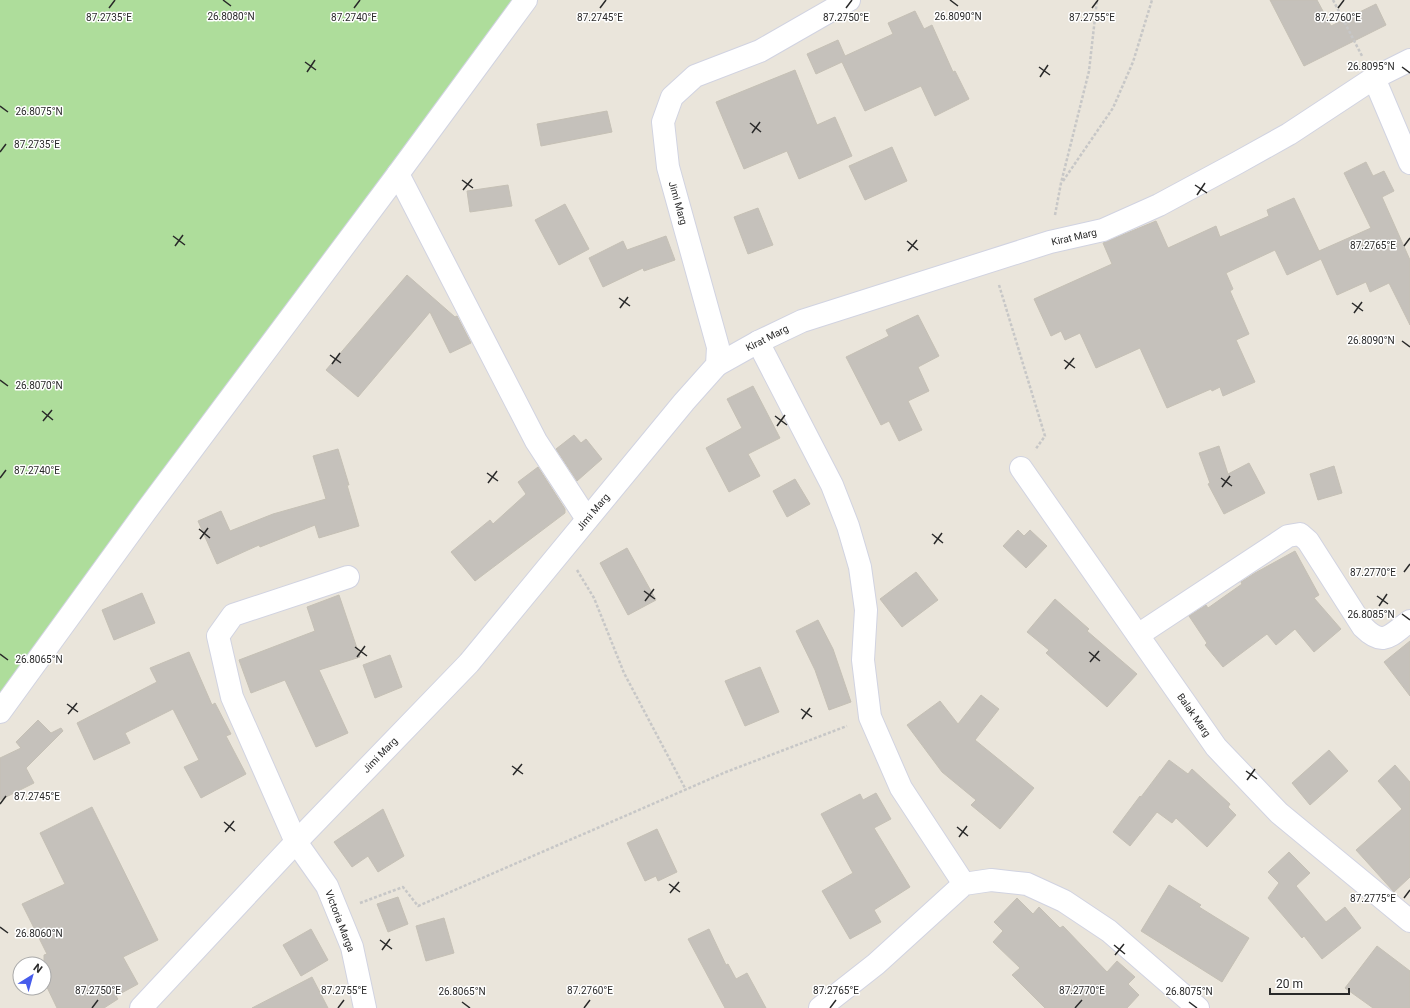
<svg xmlns="http://www.w3.org/2000/svg" width="1410" height="1008" viewBox="0 0 1410 1008" font-family="Roboto,sans-serif">
  <style>
    .green { fill: #aedd9b }
    .building { fill: #c5c1bb; stroke: #c5c0b5 }
    .lines { fill: none; stroke-linecap: round; stroke-linejoin: round }
    .minor-casing { stroke: #d1d3e1; stroke-width: 24 }
    .path { stroke: #c7c7c7; stroke-width: 2.5; stroke-dasharray: 3 2; stroke-linecap: butt }
    .minor { stroke: #fff; stroke-width: 22 }
    .ticks { fill: none; stroke: #292929; stroke-width: 1.5 }
    .labels { text-anchor: middle; dominant-baseline: central; stroke-width: 3; stroke-linejoin: round; paint-order: stroke }
    .street-label { font-size: 10px; fill: #292929; stroke: #fff }
    .ticks-label { font-size: 10px; text-anchor: middle; fill: #292929; stroke: #fff; stroke-width: 3; stroke-linejoin: round; paint-order: stroke }
  </style>
  <rect width="100%" height="100%" fill="#eae5db"/>
  <polygon class="green" points="0,0 526,0 0,712"/>
  <g class="building">
    <polygon points="1270,0 1317,0 1331,26 1376,4 1386,25 1304,66"/>
    <polygon points="915,11 924,29 932,25 953,72 955,71 969,99 935,116 921,86 865,111 842,62 816,74 807,54 838,40 845,56 893,34 888,23"/>
    <polygon points="795,70 817,125 835,117 852,156 799,179 787,151 744,169 716,102"/>
    <polygon points="607,111 612,132 541,146 537,124"/>
    <polygon points="892,147 907,181 865,200 849,166"/>
    <polygon points="1366,162 1373,176 1384,171 1394,191 1382,197 1410,260 1410,325 1389,283 1370,292 1366,282 1337,295 1321,259 1287,275 1275,250 1226,273 1233,289 1230,291 1249,334 1236,340 1255,382 1223,396 1220,387 1212,391 1211,389 1167,408 1140,348 1096,368 1080,333 1065,340 1061,331 1051,336 1034,299 1112,264 1103,243 1156,221 1168,248 1216,226 1220,237 1269,216 1267,210 1294,198 1319,251 1371,228 1344,173"/>
    <polygon points="508,185 512,206 470,212 467,191"/>
    <polygon points="565,204 589,249 559,265 535,220"/>
    <polygon points="758,208 773,245 748,254 734,217"/>
    <polygon points="666,236 675,260 644,271 643,268 603,287 589,258 623,241 627,250"/>
    <polygon points="407,275 455,317 457,316 471,343 450,353 430,312 358,397 326,370"/>
    <polygon points="918,315 939,356 918,367 929,391 908,401 922,430 899,441 889,421 881,425 846,357 889,336 886,330"/>
    <polygon points="753,386 780,438 748,454 760,476 729,492 706,448 742,428 727,399"/>
    <polygon points="574,435 581,443 586,439 602,459 577,481 556,449"/>
    <polygon points="1219,446 1228,474 1249,463 1265,493 1224,514 1208,484 1210,483 1199,453"/>
    <polygon points="338,449 349,485 347,485 359,526 319,538 315,525 260,547 259,545 217,564 198,521 221,511 230,531 273,514 326,499 313,456"/>
    <polygon points="1334,466 1342,493 1318,500 1310,474"/>
    <polygon points="538,467 565,509 565,513 475,581 451,552 490,520 493,524 526,494 518,482"/>
    <polygon points="795,479 810,504 787,517 773,491"/>
    <polygon points="1018,530 1024,536 1030,530 1047,546 1026,568 1003,546"/>
    <polygon points="627,548 656,600 628,615 600,563"/>
    <polygon points="1295,551 1319,595 1314,598 1341,629 1314,652 1295,629 1276,645 1267,634 1223,667 1205,645 1207,643 1189,616 1206,605 1208,608 1242,584 1241,582 1255,573"/>
    <polygon points="916,572 938,600 902,627 880,599"/>
    <polygon points="142,593 155,623 114,640 102,610"/>
    <polygon points="339,595 360,657 319,670 348,733 316,747 285,680 251,693 239,660 315,631 307,607"/>
    <polygon points="1055,599 1089,629 1087,631 1137,674 1107,707 1046,653 1049,650 1027,632"/>
    <polygon points="818,620 833,649 851,702 829,710 815,670 796,631"/>
    <polygon points="1410,641 1410,696 1384,662"/>
    <polygon points="189,652 212,705 215,703 231,734 226,736 246,774 201,798 184,767 199,760 173,709 125,733 130,743 94,760 77,723 157,682 150,668"/>
    <polygon points="390,655 402,687 375,698 363,665"/>
    <polygon points="760,667 779,712 745,726 725,681"/>
    <polygon points="981,695 999,709 975,740 1034,788 1000,829 971,805 976,800 942,772 907,725 940,701 958,724"/>
    <polygon points="38,720 51,733 61,728 63,731 26,768 34,783 0,800 0,758 21,748 16,742"/>
    <polygon points="1329,750 1348,771 1310,805 1292,783"/>
    <polygon points="1169,760 1188,774 1192,769 1230,804 1228,807 1236,815 1207,847 1176,818 1172,823 1157,812 1130,846 1113,832 1140,796 1141,797"/>
    <polygon points="1395,765 1410,782 1410,877 1394,892 1356,850 1402,809 1378,781"/>
    <polygon points="876,793 891,819 874,828 910,887 874,910 881,922 850,939 822,891 853,873 821,814 860,794 863,800"/>
    <polygon points="92,807 158,940 123,957 138,984 116,996 118,999 104,1008 57,1008 44,981 44,955 47,954 22,904 65,884 40,833"/>
    <polygon points="383,809 404,856 378,872 368,856 352,867 334,842"/>
    <polygon points="657,829 677,872 658,881 656,876 645,881 627,843"/>
    <polygon points="1289,852 1310,873 1296,886 1326,922 1345,907 1361,928 1322,959 1304,936 1302,938 1268,898 1279,883 1268,872"/>
    <polygon points="1169,885 1201,905 1199,907 1249,938 1222,982 1141,931"/>
    <polygon points="398,897 408,924 388,932 377,904"/>
    <polygon points="1017,898 1033,914 1039,907 1060,928 1063,926 1107,972 1117,961 1135,977 1128,984 1139,995 1127,1008 1045,1008 1012,975 1020,968 993,942 1003,931 994,922"/>
    <polygon points="444,918 454,953 426,961 416,926"/>
    <polygon points="311,929 328,960 301,976 283,945"/>
    <polygon points="709,929 726,965 728,964 736,979 747,973 766,1008 725,1008 688,939"/>
    <polygon points="1377,946 1410,971 1410,1008 1373,1008 1345,988"/>
    <polygon points="312,977 328,1008 252,1008"/>
  </g>
  <g class="lines">
    <g class="minor-casing">
      <g id="minor">
        <polyline points="1374,78 1410,163"/>
        <polyline points="398,174 536,441 587,519"/>
        <polyline points="758,342 832,485 848,526 860,567 866,610 863,660 870,717 901,788 964,884"/>
        <polyline points="717,365 758,342 802,321 1050,242 1103,230 1159,205 1237,163 1289,134 1374,78 1410,60"/>
        <polyline points="1021,468 1216,747 1279,813 1410,921"/>
        <polyline points="348,577 233,615 218,636 232,697 296,842 327,886 352,947 365,1008"/>
        <path d="M1138 635 1288 536 1300 534 1308 541 1363 627C1384 648 1390 635 1410 621"/>
        <polyline points="0,712 146,511 398,174 526,0"/>
        <polyline points="141,1008 296,842 469,663 684,402 717,365 718,347 668,167 663,122 672,97 695,76 760,51 849,0"/>
        <polyline points="820,1008 876,964 964,884 991,880 1027,884 1064,901 1109,931 1198,1008"/>
      </g>
    </g>
    <g class="path">
      <polyline points="1333,0 1362,56"/>
      <polyline points="1063,181 1113,108 1133,62 1152,0"/>
      <polyline points="1055,215 1061,183 1089,71 1097,0"/>
      <polyline points="999,285 1045,436 1035,450"/>
      <polyline points="577,570 594,598 624,673 686,790"/>
      <polyline points="360,903 403,887 418,906 726,772 847,726"/>
    </g>
    <use href="#minor" class="minor"/>
  </g>
  <path class="ticks" d="M223 0 231 6M950 0 958 6M109 8 115 0M354 8 360 0M600 8 606 0M846 8 852 0M1092 8 1098 0M1338 8 1344 0M305 62 316 70M1039 67 1050 75M1402 67 1410 73M307 72 315 60M1040 77 1048 65M0 106 8 112M750 123 761 132M752 133 760 122M0 152 6 144M462 180 473 188M1195 185 1207 193M463 190 472 179M1197 195 1205 183M173 236 185 245M907 241 918 250M175 246 183 235M1404 246 1410 238M908 251 917 240M619 298 630 306M1352 303 1363 311M620 308 628 297M1354 313 1362 302M1402 341 1410 347M330 355 341 363M1064 360 1075 368M332 364 340 353M1065 369 1074 358M0 380 8 386M42 411 53 420M775 416 787 425M43 421 52 410M777 426 785 415M487 473 498 481M0 478 6 470M1221 478 1232 486M488 483 497 471M1222 487 1230 476M199 529 210 538M932 534 943 543M200 539 208 528M934 544 942 533M1404 572 1410 564M644 591 655 599M1377 596 1388 604M645 601 654 589M1379 606 1387 594M1402 614 1410 620M355 647 367 656M1089 652 1100 661M0 654 8 660M357 657 365 646M1090 662 1099 651M67 704 78 712M801 709 812 717M68 714 77 703M802 719 810 708M512 766 523 774M1246 771 1257 779M513 775 522 764M1247 780 1255 769M0 804 6 796M224 822 235 831M957 827 968 836M225 832 234 821M959 837 967 826M669 884 680 892M670 893 679 882M1404 898 1410 890M0 927 8 933M380 940 392 949M1114 945 1125 954M382 950 390 939M1115 955 1124 944M462 1002 470 1008M1189 1002 1197 1008M92 1008 98 1000M338 1008 344 1000M584 1008 590 1000M830 1008 836 1000M1075 1008 1082 1000"/>
  <g class="labels">
    <g class="street-label">
      <text transform="translate(678 203) rotate(74)">Jimi Marg</text>
      <text transform="translate(1074 237) rotate(-13)">Kirat Marg</text>
      <text transform="translate(767 338) rotate(-27)">Kirat Marg</text>
      <text transform="translate(593 512) rotate(-50)">Jimi Marg</text>
      <text transform="translate(1194 715) rotate(55)">Balak Marg</text>
      <text transform="translate(380 755) rotate(-46)">Jimi Marg</text>
      <text transform="translate(340 921) rotate(69)">Victoria Marga</text>
    </g>
  </g>
  <g class="ticks-label">
    <text x="958" y="20">26.8090°N</text>
    <text x="231" y="20">26.8080°N</text>
    <text x="109" y="21">87.2735°E</text>
    <text x="354" y="21">87.2740°E</text>
    <text x="600" y="21">87.2745°E</text>
    <text x="846" y="21">87.2750°E</text>
    <text x="1092" y="21">87.2755°E</text>
    <text x="1338" y="21">87.2760°E</text>
    <text x="1371" y="70">26.8095°N</text>
    <text x="39" y="115">26.8075°N</text>
    <text x="37" y="148">87.2735°E</text>
    <text x="1373" y="249">87.2765°E</text>
    <text x="1371" y="344">26.8090°N</text>
    <text x="39" y="389">26.8070°N</text>
    <text x="37" y="474">87.2740°E</text>
    <text x="1373" y="576">87.2770°E</text>
    <text x="1371" y="618">26.8085°N</text>
    <text x="39" y="663">26.8065°N</text>
    <text x="37" y="800">87.2745°E</text>
    <text x="1373" y="902">87.2775°E</text>
    <text x="39" y="937">26.8060°N</text>
    <text x="98" y="994">87.2750°E</text>
    <text x="344" y="994">87.2755°E</text>
    <text x="590" y="994">87.2760°E</text>
    <text x="836" y="994">87.2765°E</text>
    <text x="1082" y="994">87.2770°E</text>
    <text x="462" y="995">26.8065°N</text>
    <text x="1189" y="995">26.8075°N</text>
  </g>
  <g transform="translate(32 976) rotate(37)"><circle r="19" fill="#ffffff" stroke="#a9a9a9"/>
  <path d="M0-3L7 15L0 10L-7 15Z" fill="#465cec"/>
  <text y="-6" font-size="11" font-weight="bold" text-anchor="middle" fill="#292929">N</text>
  </g>
  <path d="M1270 988v6h79v-6" fill="none" stroke="#292929" stroke-width="2"/>
  <text x="1276" y="988" font-size="12" fill="#292929" stroke="#ffffff" stroke-width="3" paint-order="stroke">20 m</text>
</svg>
